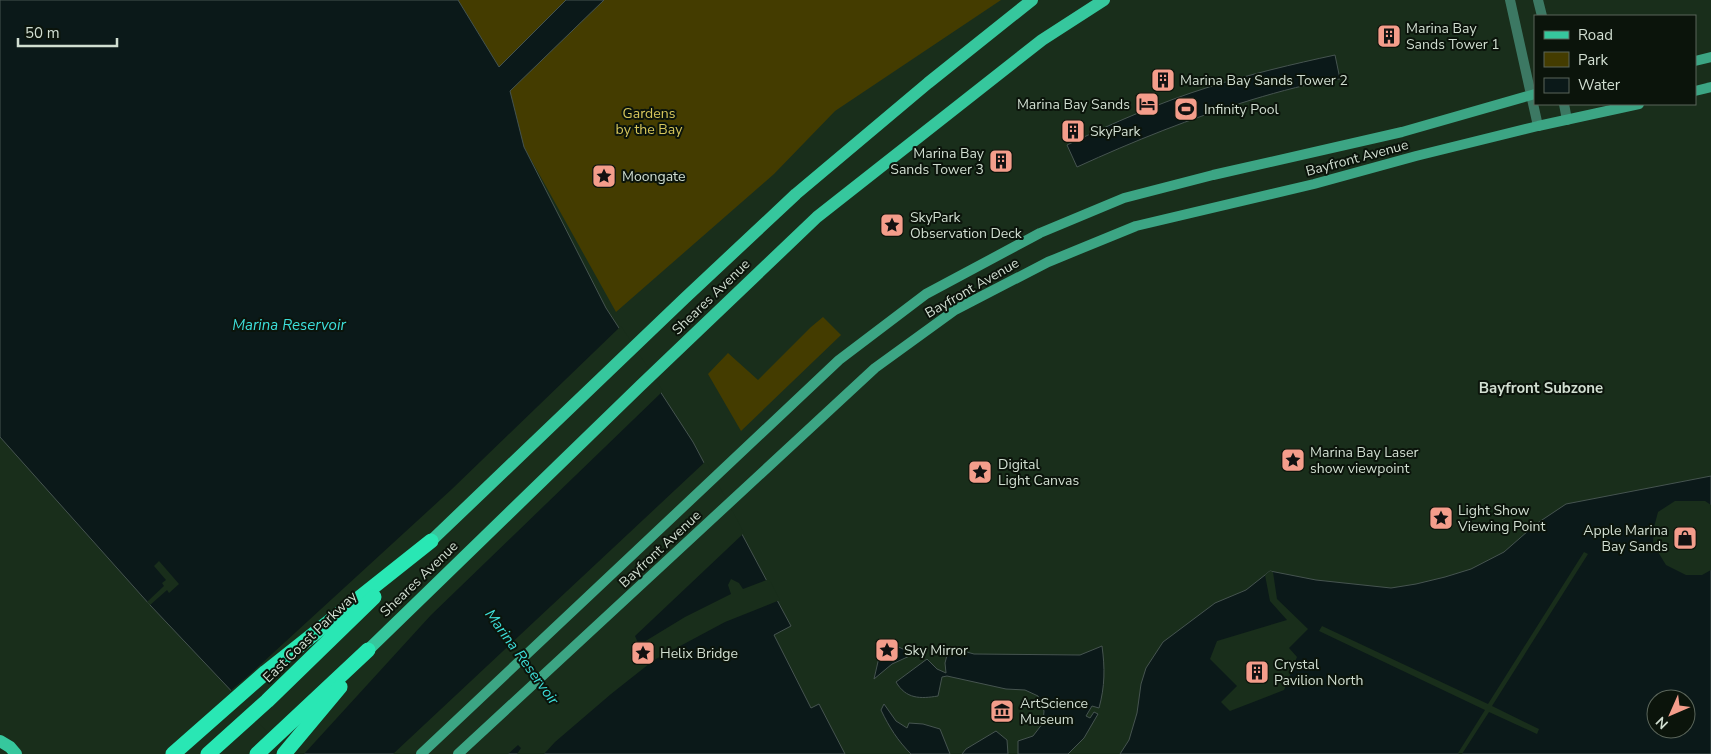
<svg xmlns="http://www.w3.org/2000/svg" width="1711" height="754" viewBox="0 0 1711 754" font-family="'Nunito Sans',sans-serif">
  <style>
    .green { fill: #443c00 }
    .water { fill: #0b1919; stroke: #465450; fill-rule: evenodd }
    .pier { fill: #192e1b }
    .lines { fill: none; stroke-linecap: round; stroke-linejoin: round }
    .street { stroke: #3c7863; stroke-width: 10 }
    .secondary { stroke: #3ca584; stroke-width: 10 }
    .primary { stroke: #36c79d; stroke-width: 12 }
    .highway { stroke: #29e7b4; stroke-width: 15 }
    .labels { text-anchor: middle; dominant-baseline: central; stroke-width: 4; stroke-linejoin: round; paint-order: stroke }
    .poi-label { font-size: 14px; fill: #d1ded1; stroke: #0b140b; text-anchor: start }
    .park-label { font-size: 14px; fill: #d6c65b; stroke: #0b140b }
    .street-label { font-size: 14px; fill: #d1ded1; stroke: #0b140b }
    .water-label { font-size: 15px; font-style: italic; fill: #3ddfda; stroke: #0b140b }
    .neighbourhood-label { font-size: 15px; font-weight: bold; fill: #d1ded1; stroke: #0b140b }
  </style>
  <rect width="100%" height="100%" fill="#192e1b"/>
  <g class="green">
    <polygon points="458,0 1001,0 835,111 774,174 616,312 524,147 510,91 499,67"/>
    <polygon points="823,317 841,335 741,431 708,374 728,353 758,380 811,327"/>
  </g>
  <g class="water">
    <polygon points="0,0 458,0 499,67 566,0 604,0 510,91 524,147 606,308 693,442 777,600 791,626 774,635 811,708 819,704 845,754 291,754 150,605 0,437"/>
    <path d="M1335 55 1340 79C1310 83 1281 91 1251 100 1191 118 1134 141 1077 167L1067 145C1113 123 1161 102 1209 87 1251 74 1293 64 1335 55Z"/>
    <path d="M1711 476V754H1120L1129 740 1137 713 1141 684 1146 668 1163 642 1215 603 1246 590 1270 571 1316 580 1391 588 1416 584 1445 577 1471 569 1504 552 1536 524 1566 504ZM1656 699H1686V729H1656Z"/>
    <polygon points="883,640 914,654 892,664 874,679"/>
    <path d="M1102 646C1105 668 1105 686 1099 708L1092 706 1086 716 1090 718 1094 712 1098 714 1084 738 1068 754H1018V741L1033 736 1043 723 1044 711 1038 696 1025 690 1006 689 947 676 942 677 938 696C920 699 906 699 896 682L927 659 937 669 946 673 945 663 949 647 974 654 1080 655Z"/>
    <path d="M884 704 896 721 907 728 909 723 923 724 940 729 950 754H911C898 741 889 727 881 710Z"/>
    <polygon points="996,731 1007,740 1008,754 962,754 966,749"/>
  </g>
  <g class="pier">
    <polygon points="621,326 663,391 431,615 304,754 288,754 229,692 248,676 452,489"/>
    <polygon points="706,461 744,533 635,636 639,645 685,617 731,594 728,585 731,579 739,583 743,589 769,579 780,600 725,622 654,660 611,694 555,742 544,754 517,754 521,748 518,745 508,754 393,754"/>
    <polygon points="1675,501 1705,501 1711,505 1711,570 1702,575 1686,575 1666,565 1653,544 1654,527 1658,512"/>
    <polygon points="1584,552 1588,554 1492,706 1539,729 1537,734 1489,712 1462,754 1460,754 1458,753 1485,710 1319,631 1322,626 1488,704"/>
    <polygon points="159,561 179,584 169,593 167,590 150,605 147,602 164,586 162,583 166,580 154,566"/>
    <polygon points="1270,571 1273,572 1277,599 1308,629 1289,648 1297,657 1284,690 1230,711 1221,702 1237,686 1210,659 1217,641 1287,620 1270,601 1265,575"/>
  </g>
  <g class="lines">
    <g class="street">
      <polyline points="1510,0 1538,126"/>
      <polyline points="1538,0 1542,16"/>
      <polyline points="1564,104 1567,120"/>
    </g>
    <g class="secondary">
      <polyline points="1695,61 1711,57"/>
      <polyline points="1695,91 1711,87"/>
      <polyline points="421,754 839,360 926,294 1040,233 1124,198 1213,175 1402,132 1535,94"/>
      <polyline points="458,754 875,368 955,310 1048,262 1136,226 1314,184 1416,156 1538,126 1639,104"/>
    </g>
    <g class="primary">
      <polyline points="431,541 685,298 796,194 928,83 1032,0"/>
      <polyline points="368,650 640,386 817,217 1042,40 1104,0"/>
      <polyline points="0,741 10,747 16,754"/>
    </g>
    <g class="highway">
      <polyline points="173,754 266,672 431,541"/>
      <polyline points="208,754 267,701 374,597"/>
      <polyline points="257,754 368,650"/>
      <polyline points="284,754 340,687"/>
    </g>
  </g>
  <defs>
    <g id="building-square" transform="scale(1.25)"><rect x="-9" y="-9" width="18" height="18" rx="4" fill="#f49d8b" stroke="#0b140b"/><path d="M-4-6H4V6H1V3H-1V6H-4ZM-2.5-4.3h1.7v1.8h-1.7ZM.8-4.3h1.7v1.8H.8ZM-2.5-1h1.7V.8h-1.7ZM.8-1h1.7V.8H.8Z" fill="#111"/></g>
    <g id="hotel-square" transform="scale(1.25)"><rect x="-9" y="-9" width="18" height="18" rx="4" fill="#f49d8b" stroke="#0b140b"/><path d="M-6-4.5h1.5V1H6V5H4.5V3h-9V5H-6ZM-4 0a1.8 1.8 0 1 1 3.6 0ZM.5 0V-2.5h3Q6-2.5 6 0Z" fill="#111"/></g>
    <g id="stadium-square" transform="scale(1.25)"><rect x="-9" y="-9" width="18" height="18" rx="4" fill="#f49d8b" stroke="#0b140b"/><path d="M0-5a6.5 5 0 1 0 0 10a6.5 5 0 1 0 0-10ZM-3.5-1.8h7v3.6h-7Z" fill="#111"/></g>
    <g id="sight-square" transform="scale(1.25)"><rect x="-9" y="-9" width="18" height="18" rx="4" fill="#f49d8b" stroke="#0b140b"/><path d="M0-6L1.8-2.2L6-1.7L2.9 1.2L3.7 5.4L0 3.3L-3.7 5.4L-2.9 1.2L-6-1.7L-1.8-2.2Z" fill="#111"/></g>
    <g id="shop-square" transform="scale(1.25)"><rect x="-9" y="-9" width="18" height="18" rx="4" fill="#f49d8b" stroke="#0b140b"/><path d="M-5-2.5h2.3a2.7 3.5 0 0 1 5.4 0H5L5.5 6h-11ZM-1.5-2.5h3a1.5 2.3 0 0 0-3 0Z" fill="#111"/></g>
    <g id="museum-square" transform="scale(1.25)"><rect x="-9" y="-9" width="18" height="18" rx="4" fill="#f49d8b" stroke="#0b140b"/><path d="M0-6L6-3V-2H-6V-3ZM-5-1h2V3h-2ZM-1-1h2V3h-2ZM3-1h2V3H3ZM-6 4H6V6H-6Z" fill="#111"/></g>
  </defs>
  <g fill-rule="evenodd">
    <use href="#building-square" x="1389" y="36"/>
    <use href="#building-square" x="1163" y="80"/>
    <use href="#hotel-square" x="1147" y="104"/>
    <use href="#stadium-square" x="1186" y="109"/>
    <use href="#building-square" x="1073" y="131"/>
    <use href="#building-square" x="1001" y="161"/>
    <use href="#sight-square" x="604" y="176"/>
    <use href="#sight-square" x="892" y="225"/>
    <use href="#sight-square" x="1293" y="460"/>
    <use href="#sight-square" x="980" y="472"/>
    <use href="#sight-square" x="1441" y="518"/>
    <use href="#shop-square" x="1685" y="538"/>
    <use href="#sight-square" x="887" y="650"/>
    <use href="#sight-square" x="643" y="653"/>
    <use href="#building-square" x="1257" y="672"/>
    <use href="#museum-square" x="1002" y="711"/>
  </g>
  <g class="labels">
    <g class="poi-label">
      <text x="1406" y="28">Marina Bay<tspan x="1406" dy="16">Sands Tower 1</tspan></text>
      <text x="1180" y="80">Marina Bay Sands Tower 2</text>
      <text x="1130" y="104" text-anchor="end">Marina Bay Sands</text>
      <text x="1204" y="109">Infinity Pool</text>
      <text x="1090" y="131">SkyPark</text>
      <text x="984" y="153" text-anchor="end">Marina Bay<tspan x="984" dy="16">Sands Tower 3</tspan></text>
      <text x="622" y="176">Moongate</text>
      <text x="910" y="217">SkyPark<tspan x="910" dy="16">Observation Deck</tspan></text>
      <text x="1310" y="452">Marina Bay Laser<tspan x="1310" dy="16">show viewpoint</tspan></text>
      <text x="998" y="464">Digital<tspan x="998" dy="16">Light Canvas</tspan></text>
      <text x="1458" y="510">Light Show<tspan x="1458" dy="16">Viewing Point</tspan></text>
      <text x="1668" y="530" text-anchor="end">Apple Marina<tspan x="1668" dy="16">Bay Sands</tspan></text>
      <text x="904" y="650">Sky Mirror</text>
      <text x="660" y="653">Helix Bridge</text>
      <text x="1274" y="664">Crystal<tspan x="1274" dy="16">Pavilion North</tspan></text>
      <text x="1020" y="703">ArtScience<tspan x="1020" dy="16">Museum</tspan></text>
    </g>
    <g class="park-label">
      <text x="649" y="113">Gardens<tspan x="649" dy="16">by the Bay</tspan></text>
    </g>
    <g class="street-label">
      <text transform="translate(1357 158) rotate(-15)">Bayfront Avenue</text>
      <text transform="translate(972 288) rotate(-30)">Bayfront Avenue</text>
      <text transform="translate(711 297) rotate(-44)">Sheares Avenue</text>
      <text transform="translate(660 549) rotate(-43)">Bayfront Avenue</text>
      <text transform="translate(419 579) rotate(-44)">Sheares Avenue</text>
      <text transform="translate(310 637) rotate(-44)">East Coast Parkway</text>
    </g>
    <g class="water-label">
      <text x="289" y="325">Marina Reservoir</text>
      <text transform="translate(522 657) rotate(54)">Marina Reservoir</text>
    </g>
    <g class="neighbourhood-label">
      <text x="1541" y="388">Bayfront Subzone</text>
    </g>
  </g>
  <rect x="1534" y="15" width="162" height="90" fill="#0b140b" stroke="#5a655a"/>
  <rect x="1544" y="31" width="25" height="8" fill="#36c79d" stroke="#5a655a"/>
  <text x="1578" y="40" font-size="15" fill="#d1ded1">Road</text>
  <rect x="1544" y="52" width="25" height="15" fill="#443c00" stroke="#5a655a"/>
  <text x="1578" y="65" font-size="15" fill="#d1ded1">Park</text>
  <rect x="1544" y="78" width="25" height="15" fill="#0b1919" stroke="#5a655a"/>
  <text x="1578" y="90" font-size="15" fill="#d1ded1">Water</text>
  <g transform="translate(1671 714) rotate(225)"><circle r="24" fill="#0b140b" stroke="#5a655a"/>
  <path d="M0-4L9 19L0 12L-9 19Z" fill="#f49d8b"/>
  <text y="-8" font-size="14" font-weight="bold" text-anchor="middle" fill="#d1ded1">N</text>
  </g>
  <path d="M18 38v8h99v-8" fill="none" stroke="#d1ded1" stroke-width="2.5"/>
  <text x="25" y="38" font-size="15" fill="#d1ded1" stroke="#0b140b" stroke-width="4" paint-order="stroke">50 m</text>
</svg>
